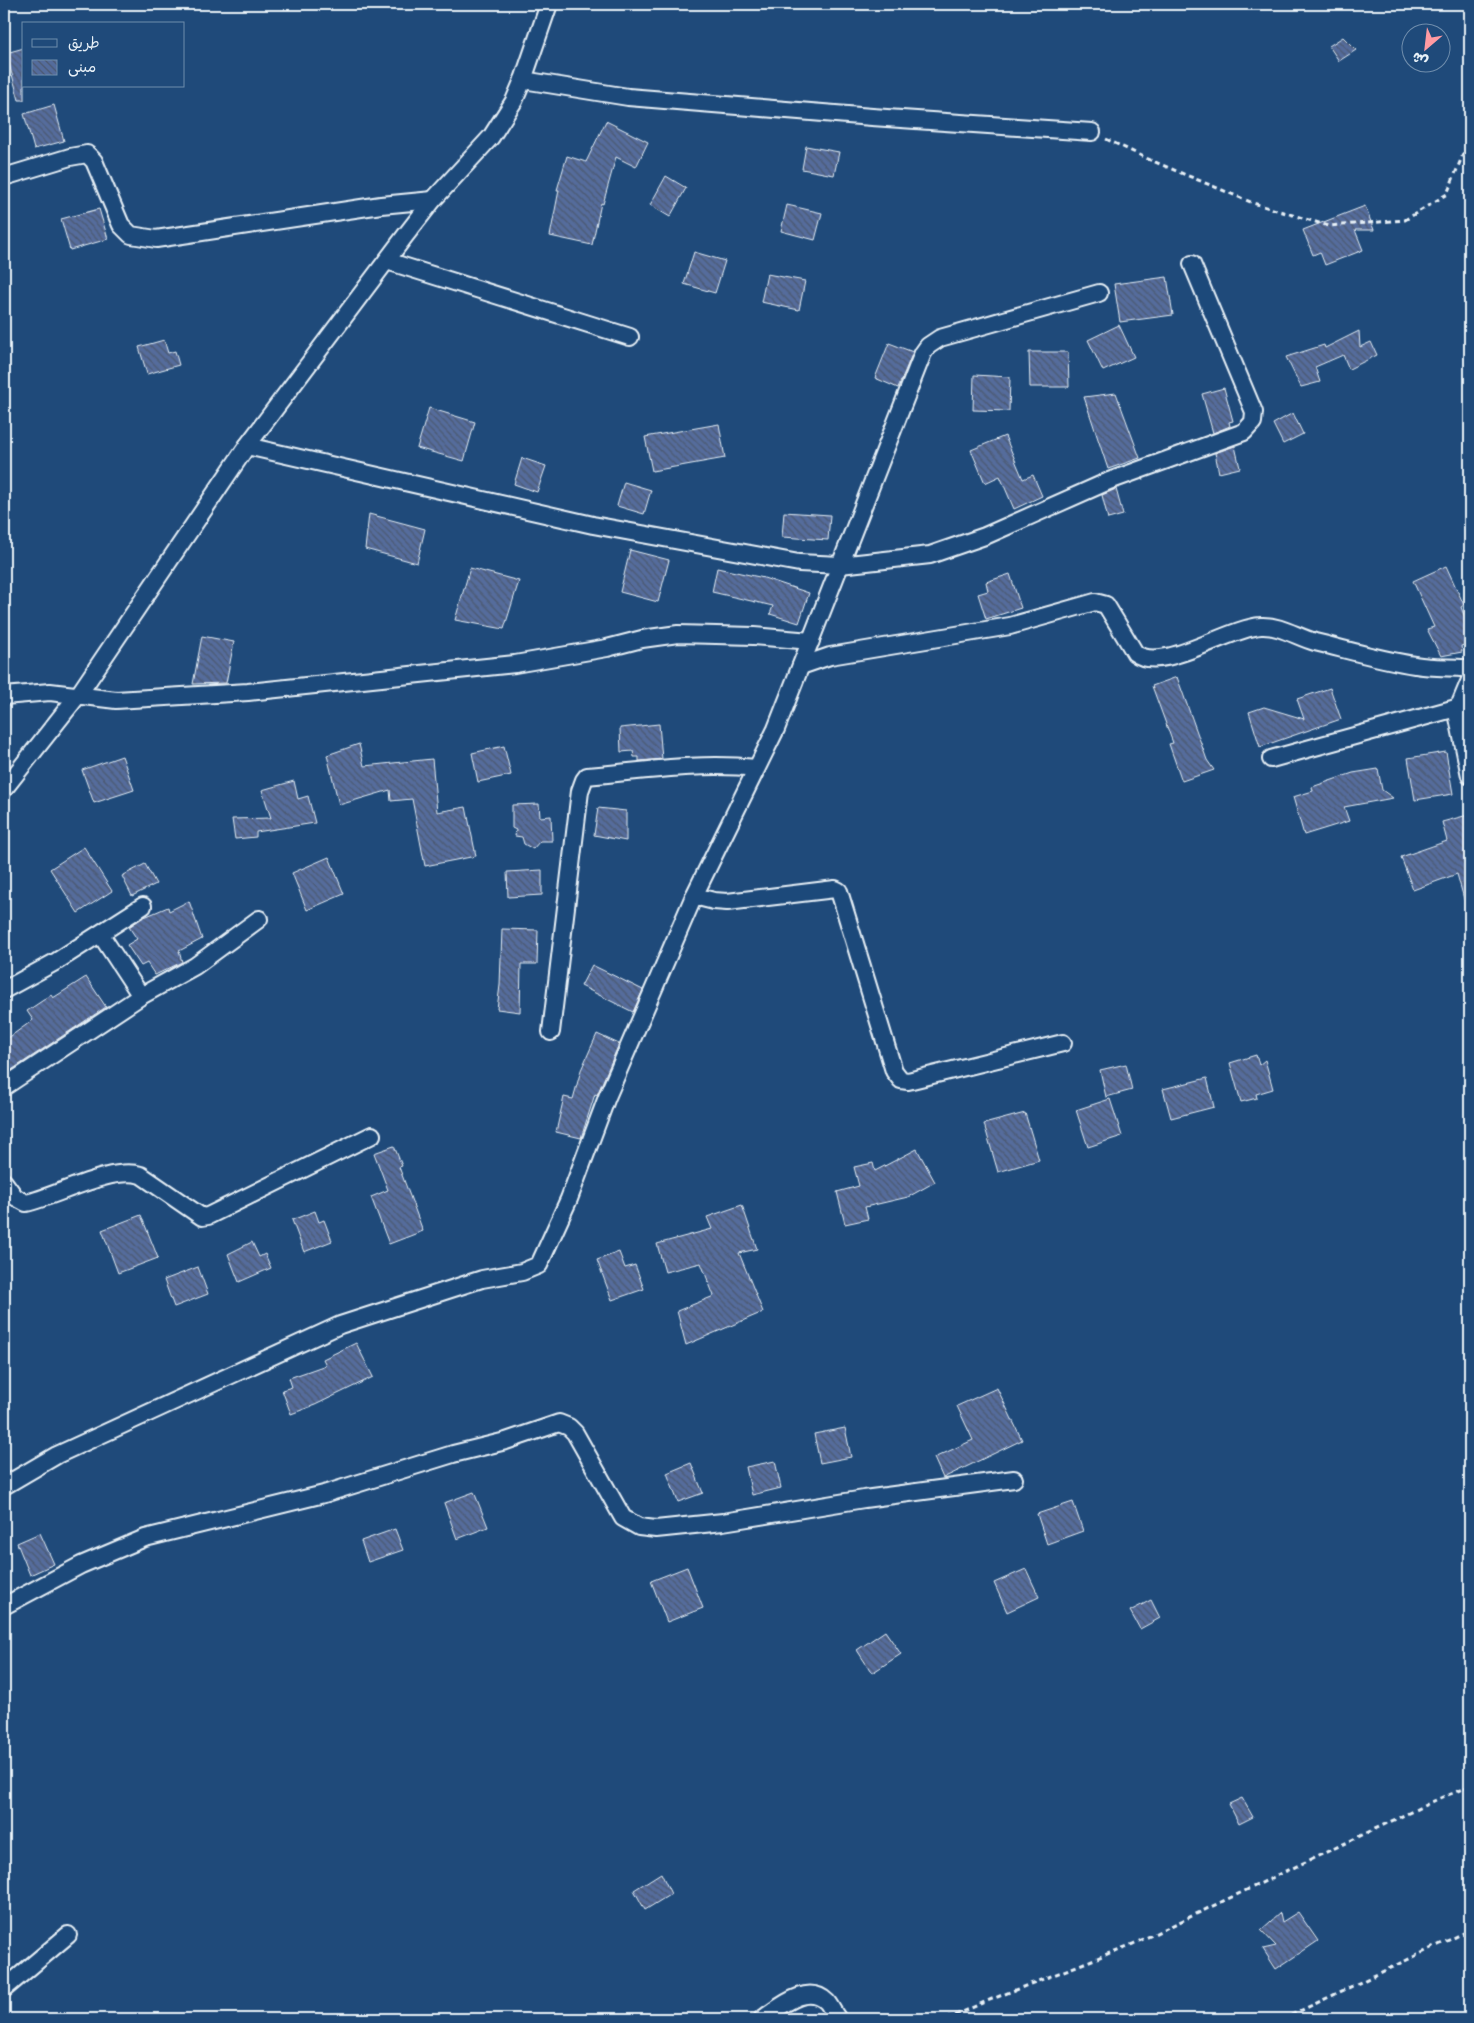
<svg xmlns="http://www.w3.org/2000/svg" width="1474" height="2023" viewBox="0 0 1474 2023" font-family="'Comic Neue','Playpen Sans Arabic',sans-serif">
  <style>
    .building { fill: url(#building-back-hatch); stroke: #e8f1f8 }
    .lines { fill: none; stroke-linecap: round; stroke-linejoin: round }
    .minor-casing { stroke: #e8f1f8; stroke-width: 20 }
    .path { stroke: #e8f1f8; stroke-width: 3; stroke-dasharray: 5 4; stroke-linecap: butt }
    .minor { stroke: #1f4a7a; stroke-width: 16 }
  </style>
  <defs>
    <pattern id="building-back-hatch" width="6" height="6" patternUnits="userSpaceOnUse" patternTransform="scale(1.25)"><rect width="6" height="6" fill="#546c9c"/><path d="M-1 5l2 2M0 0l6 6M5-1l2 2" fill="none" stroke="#4c586f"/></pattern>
  </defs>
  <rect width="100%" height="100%" fill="#1f4a7a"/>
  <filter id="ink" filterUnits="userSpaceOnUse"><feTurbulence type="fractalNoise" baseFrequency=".02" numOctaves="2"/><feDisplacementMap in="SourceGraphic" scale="10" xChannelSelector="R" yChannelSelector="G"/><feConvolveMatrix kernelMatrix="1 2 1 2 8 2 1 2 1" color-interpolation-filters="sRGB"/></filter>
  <g filter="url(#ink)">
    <g class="building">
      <polygon points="1343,37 1356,50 1339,61 1329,46"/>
      <polygon points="24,48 24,100 19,100 6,53"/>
      <polygon points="54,105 64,141 34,149 24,114"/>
      <polygon points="606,121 648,142 636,167 616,157 603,204 601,203 592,245 550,236 559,190 557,190 567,156 586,162"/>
      <polygon points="806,146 839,152 834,175 802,169"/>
      <polygon points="666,176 686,188 670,217 650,205"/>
      <polygon points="787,205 822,213 815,240 781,231"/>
      <polygon points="1365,206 1374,230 1355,230 1363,250 1325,265 1320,252 1313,255 1303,230"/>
      <polygon points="99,209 108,239 70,250 61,219"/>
      <polygon points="694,252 725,261 715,293 684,284"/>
      <polygon points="767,274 805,281 799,310 761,302"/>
      <polygon points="1167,277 1173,315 1120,322 1114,284"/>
      <polygon points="1119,325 1134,357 1103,371 1088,340"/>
      <polygon points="1359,331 1360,347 1371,342 1377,355 1349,369 1343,355 1315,367 1320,382 1301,387 1286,357 1324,345 1325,348"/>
      <polygon points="164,340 168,353 175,351 179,365 147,374 139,347"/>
      <polygon points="889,343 913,352 898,388 875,378"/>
      <polygon points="1029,352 1068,352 1069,387 1030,387"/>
      <polygon points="974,375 1010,377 1009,411 973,410"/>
      <polygon points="1224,388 1233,421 1229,422 1230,426 1213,433 1202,394"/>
      <polygon points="1116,393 1140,458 1108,469 1084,397"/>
      <polygon points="429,408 475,422 464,461 417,448"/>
      <polygon points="1293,413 1303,434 1283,444 1273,424"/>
      <polygon points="719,424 725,458 652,471 645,437"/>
      <polygon points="1005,436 1023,479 1033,475 1042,496 1014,509 1000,476 985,483 971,450"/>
      <polygon points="1235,446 1240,468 1219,473 1215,453"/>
      <polygon points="522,458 546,466 537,492 514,484"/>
      <polygon points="624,482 651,490 644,514 617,506"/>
      <polygon points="1116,489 1123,515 1108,519 1102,495"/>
      <polygon points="784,512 830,515 828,540 782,537"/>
      <polygon points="369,514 425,529 417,563 365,549"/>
      <polygon points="630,550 669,560 658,602 620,592"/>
      <polygon points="1446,566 1464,605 1461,607 1470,631 1470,643 1461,646 1462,652 1441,656 1427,629 1434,627 1413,581"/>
      <polygon points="470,568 519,581 504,629 455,620"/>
      <polygon points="717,568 764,578 809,593 799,623 770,614 773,606 712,592"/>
      <polygon points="1010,574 1021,608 986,619 978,594 988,591 986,582"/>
      <polygon points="202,636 234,642 226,683 193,684"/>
      <polygon points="1177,677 1207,760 1214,770 1182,781 1169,744 1173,743 1152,686"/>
      <polygon points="1330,688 1341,719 1260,747 1249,712 1264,707 1304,719 1297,699"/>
      <polygon points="659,724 662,759 639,761 639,757 634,757 633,751 621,752 620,728"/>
      <polygon points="359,744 364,766 432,759 437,812 466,807 476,856 425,866 412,799 391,801 390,790 339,805 327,755"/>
      <polygon points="504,746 511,775 478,782 472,753"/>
      <polygon points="1446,752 1453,794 1415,800 1408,758"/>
      <polygon points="122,756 134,790 94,803 82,770"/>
      <polygon points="1378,769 1382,790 1393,798 1344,807 1349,821 1304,835 1293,797 1313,791 1312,787 1353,773"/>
      <polygon points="294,781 298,799 308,796 315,823 256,832 256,837 235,839 232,819 271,818 262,790"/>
      <polygon points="539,804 540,817 551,816 552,841 540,841 533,849 524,844 522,837 515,836 516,830 512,828 512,805"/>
      <polygon points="598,808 626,811 626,841 594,835"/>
      <polygon points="1468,815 1470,824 1470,905 1466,906 1457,874 1413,890 1401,857 1447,841 1442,822"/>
      <polygon points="84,847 112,891 78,913 50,869"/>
      <polygon points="329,857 344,894 307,910 292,873"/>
      <polygon points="145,864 156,884 132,896 122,876"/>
      <polygon points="542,870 542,895 508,897 507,872"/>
      <polygon points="189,901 202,939 179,951 182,962 155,975 147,963 141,966 127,945 137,939 129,927 142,918 168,907 169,911"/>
      <polygon points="502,929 538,930 537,964 521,964 520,1012 497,1009 500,985"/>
      <polygon points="592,965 643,990 633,1012 581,986"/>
      <polygon points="86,977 106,1007 4,1075 4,1041 33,1020 27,1011 51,995 53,998"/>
      <polygon points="597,1034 619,1044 597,1095 595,1094 581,1138 556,1132 564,1097 573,1099 581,1070"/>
      <polygon points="1256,1055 1259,1065 1265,1060 1273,1089 1256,1094 1257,1098 1241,1102 1230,1063"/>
      <polygon points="1126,1064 1132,1090 1106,1097 1100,1070"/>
      <polygon points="1207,1078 1214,1107 1171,1118 1163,1089"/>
      <polygon points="1110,1099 1122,1136 1088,1147 1076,1110"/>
      <polygon points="1025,1113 1039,1160 998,1172 984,1124"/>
      <polygon points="394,1146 402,1166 399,1167 423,1231 389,1244 371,1197 388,1190 374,1153"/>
      <polygon points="917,1149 935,1182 908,1197 865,1207 868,1219 845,1224 837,1192 859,1186 854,1167 873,1163 875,1171"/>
      <polygon points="742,1205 757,1249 739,1253 763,1312 686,1345 677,1311 714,1296 701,1263 665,1272 657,1244 712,1229 707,1217"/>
      <polygon points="315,1211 319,1222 324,1220 332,1241 304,1252 292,1220"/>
      <polygon points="141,1215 158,1258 118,1273 102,1230"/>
      <polygon points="252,1242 259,1257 265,1254 271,1268 239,1282 228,1254"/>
      <polygon points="619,1252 625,1268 635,1265 644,1289 612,1300 597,1260"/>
      <polygon points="198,1267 208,1294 174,1307 164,1280"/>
      <polygon points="356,1343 373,1377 315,1405 291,1414 282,1390 292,1387 289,1378 326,1365 323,1359"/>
      <polygon points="997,1388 1022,1440 943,1478 934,1458 973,1440 957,1406"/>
      <polygon points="845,1428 851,1457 820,1463 814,1434"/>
      <polygon points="775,1461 781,1488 752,1495 746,1467"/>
      <polygon points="691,1463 703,1493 678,1502 667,1473"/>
      <polygon points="474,1492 488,1527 457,1539 444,1503"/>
      <polygon points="1073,1502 1083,1531 1047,1544 1037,1514"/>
      <polygon points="395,1529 403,1550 368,1562 361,1541"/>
      <polygon points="40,1533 54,1564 30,1575 17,1543"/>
      <polygon points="687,1567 703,1608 667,1622 651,1581"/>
      <polygon points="1026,1569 1039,1597 1007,1612 994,1583"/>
      <polygon points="1151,1600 1160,1618 1140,1629 1130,1611"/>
      <polygon points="885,1631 901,1654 872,1673 857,1650"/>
      <polygon points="1242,1798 1253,1817 1239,1824 1229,1804"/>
      <polygon points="661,1873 671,1894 645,1910 634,1890"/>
      <polygon points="1298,1912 1318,1941 1276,1969 1263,1949 1276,1946 1261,1930 1280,1913 1282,1922"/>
    </g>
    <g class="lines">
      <g class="minor-casing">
        <g id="minor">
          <polyline points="523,80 628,97 872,117 1092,132"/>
          <polyline points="4,177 70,157 87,154 94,161 121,225 131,235 156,239 381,205 433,200"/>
          <polyline points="387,261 630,337"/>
          <polyline points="247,446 593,525 799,563 840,565 930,555 985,536 1109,481 1244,432 1253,422 1254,412 1192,264"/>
          <path d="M801 666 830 656 1010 626 1095 602 1106 605 1135 653C1162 674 1227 628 1261 626 1280 625 1297 637 1315 642 1348 650 1381 660 1415 665 1431 668 1448 667 1464 668L1470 670"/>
          <polyline points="4,696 50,692 116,700 248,692 515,664 607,648 642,639 678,634 754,636 811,641"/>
          <polyline points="1456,708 1470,776"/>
          <polyline points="1271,759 1456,708 1460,704 1470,680"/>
          <polyline points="4,789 79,694 247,446 405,236 433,200 491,137 514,101 523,80 549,4"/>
          <polyline points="694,896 714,901 727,902 835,889 839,891 894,1071 901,1080 908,1081 1063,1043"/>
          <polyline points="4,990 57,961 143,906"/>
          <polyline points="141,996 195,966 259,919"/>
          <path d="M551 1032 580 791 584 780 587 776C644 771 700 762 756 768"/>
          <polyline points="4,1087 141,996 101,935"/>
          <path d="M4 1182 15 1197 26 1203C58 1196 110 1166 141 1175L202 1217 208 1216 372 1135"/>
          <polyline points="4,1486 57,1455 340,1325 482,1279 522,1272 539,1265 569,1199 607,1097 694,896 776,729 923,353 928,346 940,338 1099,293"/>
          <polyline points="4,1606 81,1565 145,1538 324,1494 453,1454 506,1441 559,1423 569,1427 575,1433 623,1518 639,1527 656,1529 723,1522 864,1499 1014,1479"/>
          <polyline points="4,1989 68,1935"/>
          <path d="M762 2019C779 2008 807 1982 827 2002 831 2007 834 2014 838 2019"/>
        </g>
      </g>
      <g class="path">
        <polyline points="1106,139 1148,159 1253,203 1329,226 1405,220 1447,194 1470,137"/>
        <polyline points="947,2019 987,2001 1133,1944 1438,1799 1470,1786"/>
        <polyline points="1283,2019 1470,1930"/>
      </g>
      <use href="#minor" class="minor"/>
    </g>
  </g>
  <rect width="1474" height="2023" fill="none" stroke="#1f4a7a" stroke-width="20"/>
  <rect x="10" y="10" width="1454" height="2003" fill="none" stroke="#e8f1f8" stroke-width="2" filter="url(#ink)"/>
  <rect x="22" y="22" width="162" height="65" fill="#1f4a7a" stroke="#6f8dac"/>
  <rect x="32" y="39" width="25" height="8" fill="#1f4a7a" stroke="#6f8dac"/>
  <text x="68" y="48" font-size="15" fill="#e8f1f8">طريق</text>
  <rect x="32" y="60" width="25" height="15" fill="url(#building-back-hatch)" stroke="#6f8dac"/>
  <text x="68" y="72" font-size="15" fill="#e8f1f8">مبنى</text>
  <g transform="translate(1426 48) rotate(208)"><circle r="24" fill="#1f4a7a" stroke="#6f8dac"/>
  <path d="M0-4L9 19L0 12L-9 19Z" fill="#ff9aa2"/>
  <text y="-8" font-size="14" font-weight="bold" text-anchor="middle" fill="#e8f1f8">ش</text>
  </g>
</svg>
